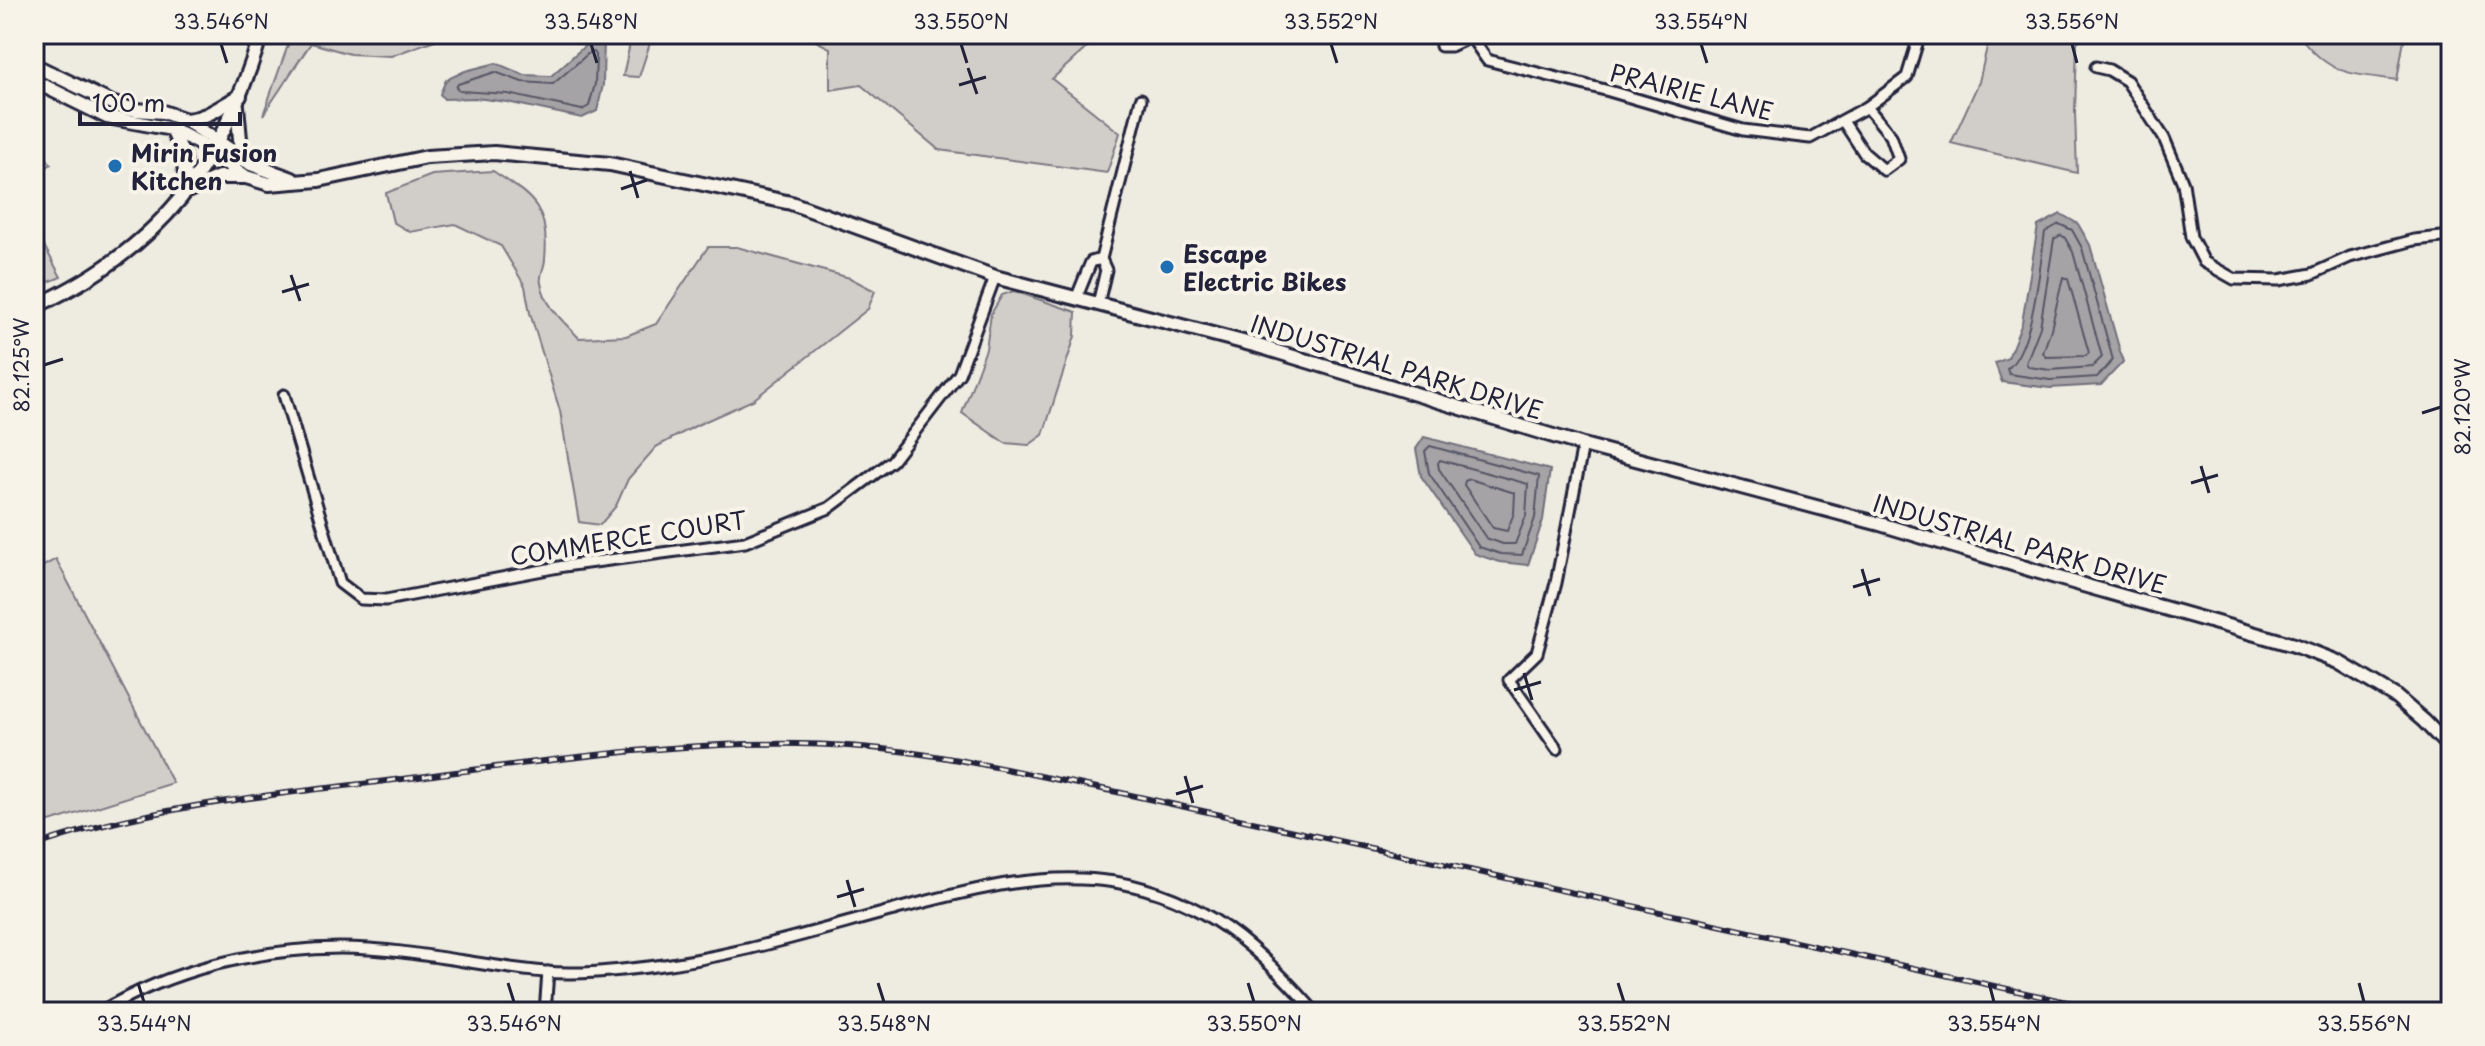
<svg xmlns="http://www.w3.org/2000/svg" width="2485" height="1046" viewBox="0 0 2485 1046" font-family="'Playpen Sans',sans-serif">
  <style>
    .green { fill: #d1cdc9; stroke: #7a7882; stroke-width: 2 }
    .water { fill: #a6a3a6; stroke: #716f7b; stroke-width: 2 }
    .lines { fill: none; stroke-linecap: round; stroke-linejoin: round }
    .shore { stroke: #575666; stroke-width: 2 }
    .street-casing { stroke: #22223b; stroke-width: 15 }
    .secondary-casing { stroke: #22223b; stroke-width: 18 }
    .street { stroke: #f7f3e8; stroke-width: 9 }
    .secondary { stroke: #f7f3e8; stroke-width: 12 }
    .rail-casing { stroke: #22223b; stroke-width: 6 }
    .rail { stroke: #f7f3e8; stroke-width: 3; stroke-dasharray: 9; stroke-linecap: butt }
    .ticks { fill: none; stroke: #22223b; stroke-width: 3 }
    .poi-dot { fill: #1f6fb2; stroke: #f7f3e8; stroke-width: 3 }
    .labels { text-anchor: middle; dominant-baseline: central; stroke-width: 8; stroke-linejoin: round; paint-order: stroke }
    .street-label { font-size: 24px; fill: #22223b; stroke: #f7f3e8 }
    .poi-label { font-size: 24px; font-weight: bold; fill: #22223b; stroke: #f7f3e8; text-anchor: start }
    .neatline { fill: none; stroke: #22223b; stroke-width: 3 }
    .ticks-label { font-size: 20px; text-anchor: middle; fill: #22223b }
  </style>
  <rect width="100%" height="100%" fill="#eeebe1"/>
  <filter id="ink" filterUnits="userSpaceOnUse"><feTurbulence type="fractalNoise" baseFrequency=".0125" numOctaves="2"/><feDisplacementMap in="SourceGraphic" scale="16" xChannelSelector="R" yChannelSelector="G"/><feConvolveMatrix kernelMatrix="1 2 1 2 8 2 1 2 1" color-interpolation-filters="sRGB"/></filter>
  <g filter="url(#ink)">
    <g class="green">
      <polygon points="292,34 451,34 391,56 350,54 311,43 263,115"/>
      <polygon points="632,34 653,34 639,77 623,76"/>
      <polygon points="802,34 1102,34 1052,79 1120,133 1107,173 939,150 861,85 830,90 830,48"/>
      <polygon points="1990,34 2081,34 2077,43 2075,112 2077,173 1951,143 1979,82"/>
      <path d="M2298 34H2405L2397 80C2348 73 2330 76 2298 34Z"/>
      <polygon points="39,148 51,164 34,177 34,156"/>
      <path d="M493 171C532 197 550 206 545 259 545 267 539 275 541 283 545 306 563 321 579 338L626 336 656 324 708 247H737L850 278 875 291 868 309 753 400 697 425 656 447 628 479 616 506 600 525 579 522 560 411 530 313 525 286 501 246 455 224 410 232 393 222 386 193 432 175Z"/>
      <polygon points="34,227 61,277 34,288"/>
      <polygon points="1014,291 1076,312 1075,336 1043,435 1029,445 1005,443 962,413 986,349 991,314 1002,295"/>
      <polygon points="56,559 173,783 34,827 34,571"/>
    </g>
    <g class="water">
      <polygon points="598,34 603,34 604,37 603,85 597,111 582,118 507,102 476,98 444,99 440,94 446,80 465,71 496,63 524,75 551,76"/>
      <polygon points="2061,214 2078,224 2090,245 2123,362 2101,385 2050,388 2002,382 1995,363 2008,358 2022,323 2038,226"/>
      <polygon points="1424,437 1550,470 1543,520 1528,565 1499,562 1475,554 1421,476 1416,449"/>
    </g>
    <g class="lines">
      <g class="shore">
        <polygon points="594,52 596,55 595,84 589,106 582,110 508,94 460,91 456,88 458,84 495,72 522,82 553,84 590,52"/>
        <path d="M2059 224 2072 230 2082 248 2113 360 2097 377 2050 380 2009 374 2007 369C2033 350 2040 265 2045 232Z"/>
        <polygon points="2061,235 2065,238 2073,252 2102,357 2092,367 2050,370 2029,367 2026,363 2040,327 2054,239"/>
        <polygon points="2063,277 2068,279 2089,353 2085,356 2046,357 2043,353 2051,329"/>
        <polygon points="1430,446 1539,476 1535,518 1522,555 1501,554 1479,547 1429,473 1425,451"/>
        <polygon points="1440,460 1528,484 1526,516 1515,544 1503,544 1486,538 1439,469 1438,463"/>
        <polygon points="1469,479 1515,493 1514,513 1507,531 1493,528 1464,485 1465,481"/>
      </g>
      <g class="street-casing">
        <g id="street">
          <polyline points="1439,34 1441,46 1451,46 1470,37"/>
          <polyline points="1469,34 1487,60 1609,91 1743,130 1810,138 1867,107 1907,77 1920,34"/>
          <polyline points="2096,67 2109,70 2127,81 2164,138 2183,183 2191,237 2204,262 2234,279 2279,280 2312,274 2350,257 2414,240 2451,236"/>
          <polyline points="1843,121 1864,153 1884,170 1899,159 1891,136 1867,107"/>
          <polyline points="1076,299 1091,262 1101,259"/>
          <polyline points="1098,304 1106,270 1101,259 1141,99"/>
          <polyline points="284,395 340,583 361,599 386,600 564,566 745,542 829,508 892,461 959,374 995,277"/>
          <polyline points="1557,749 1509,680 1537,653 1556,583 1583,445"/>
          <path d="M100 1012C172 969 257 949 340 948 409 948 477 966 545 972 578 975 615 971 648 967 735 957 821 929 905 907 974 889 1042 871 1115 882 1203 897 1258 947 1315 1012"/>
          <polyline points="545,1012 548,972"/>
        </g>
      </g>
      <g class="secondary-casing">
        <g id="secondary">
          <polyline points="34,65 114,104 136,110 163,112 186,120 251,164 292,179"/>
          <polyline points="34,81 107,117 172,129 197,142 246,177 269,184 319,180 427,157 494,153 610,164 791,203 995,277 1258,346 1583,445 1880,524 2062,579 2294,645 2338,662 2395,696 2424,721 2451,749"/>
          <polyline points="237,106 240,139 251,164"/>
          <path d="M186 120C208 118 221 106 240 96"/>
          <polyline points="172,129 183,155 187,191 219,177 244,177"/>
          <path d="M34 307C162 248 221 167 261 34"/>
        </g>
      </g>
      <use href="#street" class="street"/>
      <use href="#secondary" class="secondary"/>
      <g class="rail-casing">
        <path id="rail" d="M34 846C145 807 262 796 378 782 537 763 701 734 861 747 948 754 1032 775 1117 792L2112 1012"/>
      </g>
      <use href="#rail" class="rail"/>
    </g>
  </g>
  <path class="ticks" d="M221 44 227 63M591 44 597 63M961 44 967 63M1331 44 1337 63M1701 44 1707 63M2072 44 2077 63M968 68 977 94M959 85 986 77M630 171 638 198M621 189 647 180M291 275 300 301M282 292 309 284M44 365 63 359M2422 413 2441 407M2201 466 2209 493M2191 483 2218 475M1862 569 1870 596M1853 587 1880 579M1524 673 1532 700M1514 690 1541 682M1185 776 1193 803M1176 794 1203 786M847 880 855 907M837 897 864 889M138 983 144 1002M508 983 514 1002M878 983 884 1002M1248 983 1254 1002M1618 983 1624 1002M1989 983 1994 1002M2359 983 2364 1002"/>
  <g class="poi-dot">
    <circle cx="115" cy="166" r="8"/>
    <circle cx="1167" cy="267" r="8"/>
  </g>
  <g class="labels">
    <g class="street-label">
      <text transform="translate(1692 91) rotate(14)">PRAIRIE LANE</text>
      <text transform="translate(1397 366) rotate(17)">INDUSTRIAL PARK DRIVE</text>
      <text transform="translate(628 537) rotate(-9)">COMMERCE COURT</text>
      <text transform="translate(2020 543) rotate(16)">INDUSTRIAL PARK DRIVE</text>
    </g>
    <g class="poi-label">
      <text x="131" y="152">Mirin Fusion<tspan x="131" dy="28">Kitchen</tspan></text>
      <text x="1183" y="253">Escape<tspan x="1183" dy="28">Electric Bikes</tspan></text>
    </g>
  </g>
  <rect width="2485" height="1046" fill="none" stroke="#f7f3e8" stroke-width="88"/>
  <path d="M80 112v12h160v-12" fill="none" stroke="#22223b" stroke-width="4"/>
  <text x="92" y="112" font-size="24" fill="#22223b" stroke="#f7f3e8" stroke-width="6" paint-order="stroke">100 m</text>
  <rect x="44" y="44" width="2397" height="958" class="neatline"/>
  <g class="ticks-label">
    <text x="221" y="29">33.546°N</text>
    <text x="591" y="29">33.548°N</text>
    <text x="961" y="29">33.550°N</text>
    <text x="1331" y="29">33.552°N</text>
    <text x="1701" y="29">33.554°N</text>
    <text x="2072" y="29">33.556°N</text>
    <text transform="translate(22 365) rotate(-90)" y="7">82.125°W</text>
    <text transform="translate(2463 407) rotate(-90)" y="7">82.120°W</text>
    <text x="144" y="1031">33.544°N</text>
    <text x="514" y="1031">33.546°N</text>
    <text x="884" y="1031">33.548°N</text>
    <text x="1254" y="1031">33.550°N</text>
    <text x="1624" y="1031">33.552°N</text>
    <text x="1994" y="1031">33.554°N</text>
    <text x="2364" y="1031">33.556°N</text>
  </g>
</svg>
